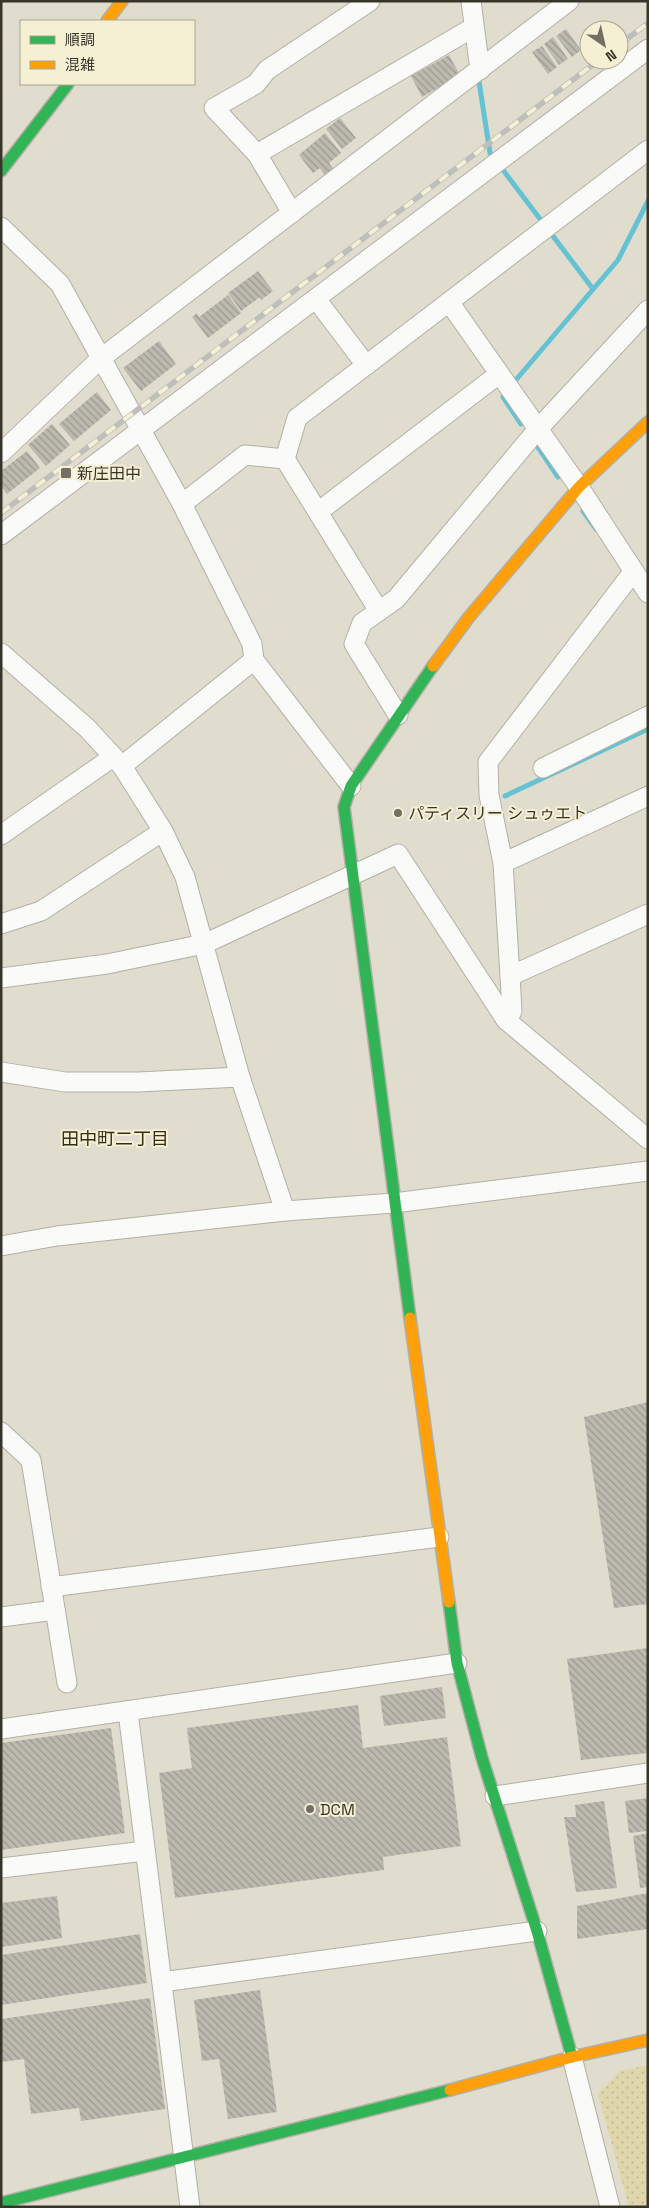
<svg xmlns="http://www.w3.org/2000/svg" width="649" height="2208" viewBox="0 0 649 2208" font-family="'Space Grotesk','Noto Sans JP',sans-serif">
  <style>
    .park { fill: url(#park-dots) }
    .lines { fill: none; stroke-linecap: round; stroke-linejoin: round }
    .stream { stroke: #64c2d3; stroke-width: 5 }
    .building { fill: url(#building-back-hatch) }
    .street-casing { stroke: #b2b0a5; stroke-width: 21 }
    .fast-casing { stroke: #b2b0a5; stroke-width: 14 }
    .slow-casing { stroke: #b2b0a5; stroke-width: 14 }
    .street { stroke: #fafaf8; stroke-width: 19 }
    .fast { stroke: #30b455; stroke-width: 11 }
    .slow { stroke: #ff9f0a; stroke-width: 11 }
    .rail-casing { stroke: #bebeba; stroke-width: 5.5 }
    .rail { stroke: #f5efd4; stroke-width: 4; stroke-dasharray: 11; stroke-linecap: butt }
    .poi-dot { fill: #727064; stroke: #f5efd4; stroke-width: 2 }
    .labels { text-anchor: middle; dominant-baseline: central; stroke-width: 4; stroke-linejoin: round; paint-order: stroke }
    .poi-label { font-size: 16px; fill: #37352a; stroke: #f5efd4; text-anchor: start }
    .neighbourhood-label { font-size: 18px; fill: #332e18; stroke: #f5efd4 }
  </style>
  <defs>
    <pattern id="park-dots" width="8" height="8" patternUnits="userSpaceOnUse" patternTransform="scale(1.25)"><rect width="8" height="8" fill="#e0d6ab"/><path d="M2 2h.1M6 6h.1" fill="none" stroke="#c1b893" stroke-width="1.8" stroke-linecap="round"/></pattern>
    <pattern id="building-back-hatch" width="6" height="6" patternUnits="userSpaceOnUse" patternTransform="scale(1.25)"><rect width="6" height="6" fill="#bcbaaf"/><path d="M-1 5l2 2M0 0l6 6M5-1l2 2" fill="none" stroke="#9a988f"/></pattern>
  </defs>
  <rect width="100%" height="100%" fill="#e0ddcf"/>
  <polygon class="park" points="648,2065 648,2207 629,2207 598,2094 620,2071"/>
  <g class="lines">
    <g class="stream">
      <polyline points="478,75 490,153 495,159"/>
      <polyline points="500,166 593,289"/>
      <polyline points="515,381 618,260 648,201"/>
      <polyline points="503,397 521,424"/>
      <polyline points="536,444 558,477"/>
      <polyline points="583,511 596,529"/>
      <polyline points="505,796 648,729"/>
    </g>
  </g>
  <g class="building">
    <polygon points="566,29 581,50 572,57 556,36"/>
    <polygon points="553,37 568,59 559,65 544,44"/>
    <polygon points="542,46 557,67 548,74 532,52"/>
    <polygon points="449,55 460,75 422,97 411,76"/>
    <polygon points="340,118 356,138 342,149 326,129"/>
    <polygon points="325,133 341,153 329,163 334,170 326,177 320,168 313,173 299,155"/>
    <polygon points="258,271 273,291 261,300 260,297 241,311 228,293"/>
    <polygon points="228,295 241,313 208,338 192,317 197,313 199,317"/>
    <polygon points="159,341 176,364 141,391 123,368"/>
    <polygon points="97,392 111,410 74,441 59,424"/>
    <polygon points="52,424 70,445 46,466 28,445"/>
    <polygon points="27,451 40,468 7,494 1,486 1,471"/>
    <polygon points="648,1402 648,1604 614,1608 584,1417"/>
    <polygon points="648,1648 648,1753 581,1760 567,1659"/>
    <polygon points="442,1687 446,1718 384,1726 380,1696"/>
    <polygon points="358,1705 363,1748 447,1737 461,1846 383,1857 384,1870 175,1898 159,1773 192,1768 187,1728"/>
    <polygon points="111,1728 125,1833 1,1850 1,1743"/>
    <polygon points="648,1798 648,1831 629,1833 625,1801"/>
    <polygon points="604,1801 617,1888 576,1892 564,1817 576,1817 575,1805"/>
    <polygon points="648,1833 648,1887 640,1888 633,1836"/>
    <polygon points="648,1893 648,1929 577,1939 577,1906"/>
    <polygon points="57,1896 62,1938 1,1947 1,1903"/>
    <polygon points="140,1934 147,1983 1,2005 1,1955"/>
    <polygon points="260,1990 277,2112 228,2119 219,2059 202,2061 194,2000"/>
    <polygon points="150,1998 165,2109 81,2121 79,2108 31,2114 24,2059 1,2062 1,2019"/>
  </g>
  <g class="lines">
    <g class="street-casing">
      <g id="street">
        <polyline points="471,1 480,70"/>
        <polyline points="257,154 474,27"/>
        <polyline points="292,213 257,154 214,108 256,84 267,70 370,1"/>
        <polyline points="1,227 60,284 182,504 252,644 254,660 351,786"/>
        <polyline points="316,299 366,365"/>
        <polyline points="449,302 579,487 648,593"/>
        <polyline points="1,453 100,359 569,1"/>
        <polyline points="182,504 245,455 285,459"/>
        <polyline points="318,512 499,374"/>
        <polyline points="1,535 648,49"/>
        <polyline points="633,572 488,762 489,795 503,863 510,976 648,914"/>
        <polyline points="379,611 285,459 297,418 648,150"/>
        <polyline points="1,653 87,728 122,766 163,831 185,877 240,1077 285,1211"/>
        <polyline points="398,715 354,644 362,623 396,599 538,429 648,310"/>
        <polyline points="122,766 254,660"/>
        <polyline points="543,768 648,716"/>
        <polyline points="1,835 113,757"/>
        <polyline points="503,863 648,796"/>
        <polyline points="1,924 41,911 163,831"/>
        <polyline points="1,978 107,964 204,944 398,854 506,1020 648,1139"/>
        <polyline points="507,1021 512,1011 510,976"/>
        <polyline points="1,1072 65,1082 138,1082 240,1077"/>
        <polyline points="1,1246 57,1236 285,1211 394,1203 648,1171"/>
        <polyline points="1,1432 31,1460 67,1683"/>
        <polyline points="51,1587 439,1537"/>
        <polyline points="1,1617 55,1610"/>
        <polyline points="128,1712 190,2207"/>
        <polyline points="1,1729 457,1663"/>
        <polyline points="495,1796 648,1773"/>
        <polyline points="1,1868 145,1851"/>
        <polyline points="162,1982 537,1931"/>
        <polyline points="572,2057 610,2207"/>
      </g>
    </g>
    <g class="fast-casing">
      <g id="fast">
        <polyline points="1,171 68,84"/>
        <polyline points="410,1318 344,807 351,786 433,666"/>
        <polyline points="449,1602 457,1663 482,1758 537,1931 572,2057"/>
        <polyline points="1,2203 450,2090"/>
      </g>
    </g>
    <g class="slow-casing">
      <g id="slow">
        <polyline points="107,21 122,1"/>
        <polyline points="433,666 469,617 579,487 648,422"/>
        <polyline points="410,1318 449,1602"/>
        <polyline points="450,2090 572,2057 648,2040"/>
      </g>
    </g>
    <use href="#street" class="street"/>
    <use href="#fast" class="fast"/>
    <use href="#slow" class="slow"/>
    <g class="rail-casing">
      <g id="rail">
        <polyline points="619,45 648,23"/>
        <polyline points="1,513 599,60"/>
      </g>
    </g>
    <use href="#rail" class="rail"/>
  </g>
  <g class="poi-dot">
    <rect x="60" y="467" width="12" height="12" rx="2.5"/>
    <circle cx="398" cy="813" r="5"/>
    <circle cx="310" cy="1809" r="5"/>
  </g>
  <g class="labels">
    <g class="poi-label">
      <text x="77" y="473">新庄田中</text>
      <text x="408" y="813">パティスリー シュゥエト</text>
      <text x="320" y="1809">DCM</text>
    </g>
    <g class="neighbourhood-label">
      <text x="115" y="1138">田中町二丁目</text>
    </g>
  </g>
  <rect width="649" height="2208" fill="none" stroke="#37352a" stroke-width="5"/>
  <rect x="20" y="20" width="175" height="65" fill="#f5efd4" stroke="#a9a590"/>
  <rect x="30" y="36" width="25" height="8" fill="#30b455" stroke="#a9a590"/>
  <text x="65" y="45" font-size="15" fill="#37352a">順調</text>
  <rect x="30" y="61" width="25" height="8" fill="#ff9f0a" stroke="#a9a590"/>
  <text x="65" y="70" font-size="15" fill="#37352a">混雑</text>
  <g transform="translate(604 45) rotate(146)"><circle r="24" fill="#f5efd4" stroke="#a9a590"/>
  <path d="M0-4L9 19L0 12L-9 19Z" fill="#727064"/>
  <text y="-8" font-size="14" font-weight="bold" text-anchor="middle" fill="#37352a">N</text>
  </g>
</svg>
